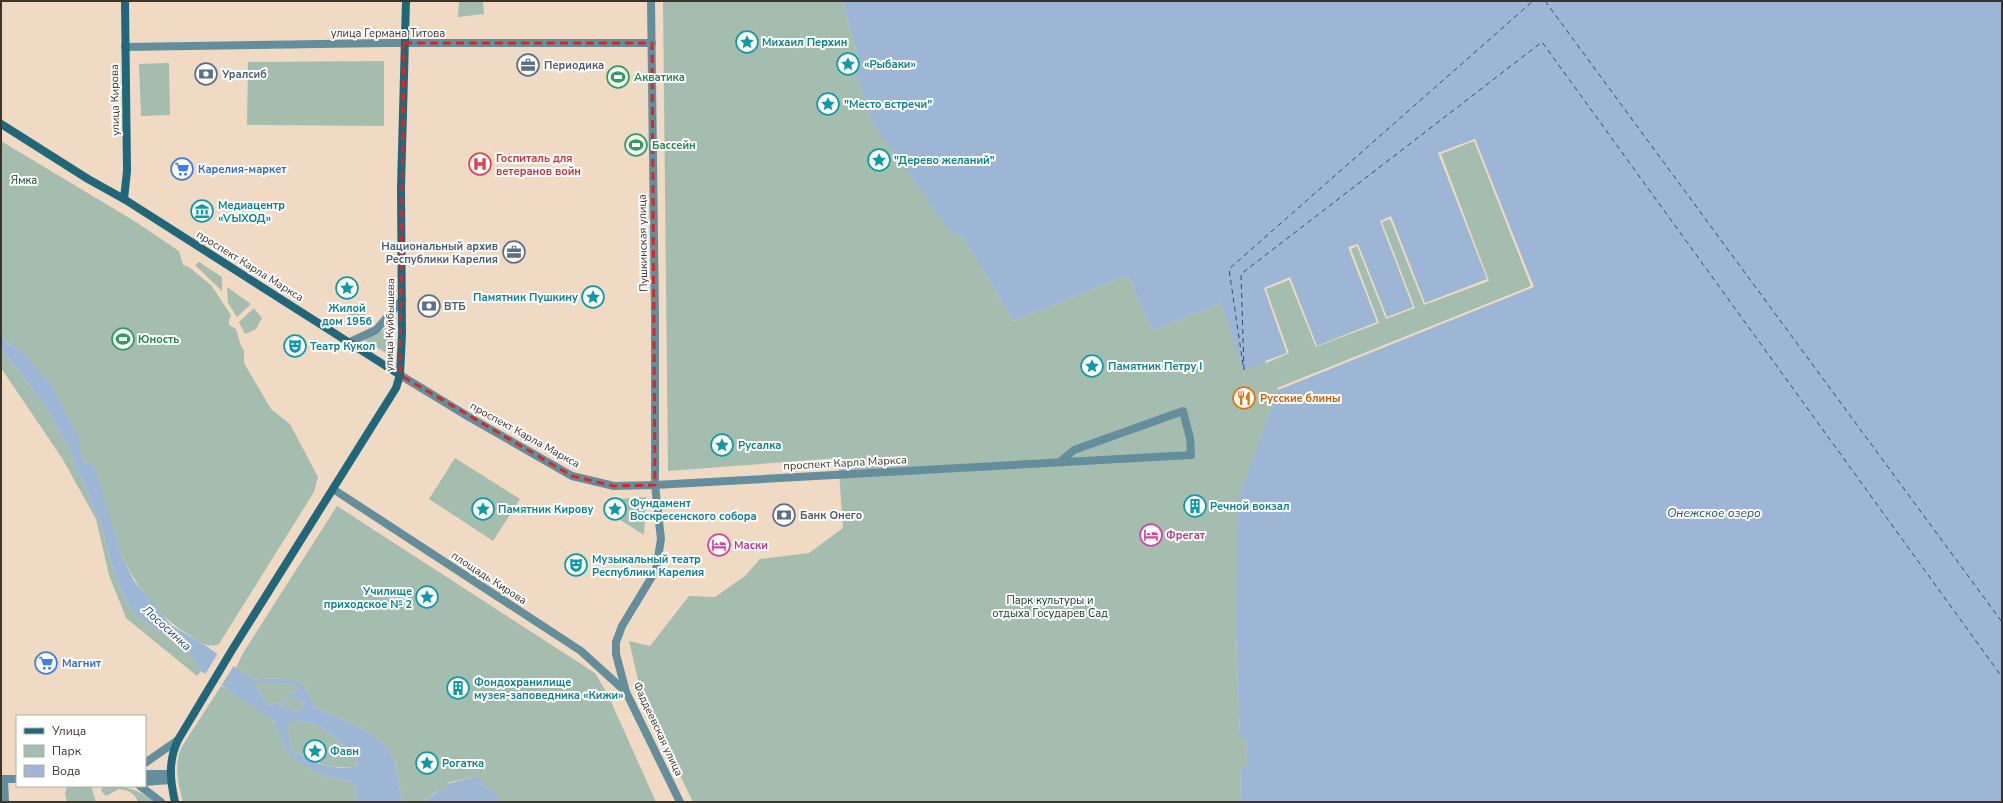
<svg xmlns="http://www.w3.org/2000/svg" width="2003" height="803" viewBox="0 0 2003 803" font-family="'Nunito Sans',sans-serif">
  <style>
    .green { fill: #a5bdae }
    .water { fill: #9eb6d5; fill-rule: evenodd }
    .pier { fill: #f1dac3 }
    .lines { fill: none; stroke-linecap: round; stroke-linejoin: round }
    .ferry { stroke: #2b4d77; stroke-width: 1; stroke-dasharray: 5 4; stroke-linecap: butt }
    .minor { stroke: #658e9d; stroke-width: 8 }
    .tertiary { stroke: #658e9d; stroke-width: 8 }
    .secondary { stroke: #21677c; stroke-width: 8 }
    .marked { fill: none; stroke: #d62828; stroke-width: 3; stroke-dasharray: 8 5; stroke-linejoin: round }
    .labels { text-anchor: middle; dominant-baseline: central; stroke-width: 4; stroke-linejoin: round; paint-order: stroke }
    .street-label { font-size: 11px; fill: #3c342b; stroke: #fff }
    .culture-label { font-size: 11px; font-weight: bold; fill: #0d838f; stroke: #fff; text-anchor: start }
    .service-label { font-size: 11px; font-weight: bold; fill: #4e5e75; stroke: #fff; text-anchor: start }
    .leisure-label { font-size: 11px; font-weight: bold; fill: #27864d; stroke: #fff; text-anchor: start }
    .health-label { font-size: 11px; font-weight: bold; fill: #be3a42; stroke: #fff; text-anchor: start }
    .shop-label { font-size: 11px; font-weight: bold; fill: #366cbe; stroke: #fff; text-anchor: start }
    .park-label { font-size: 11px; fill: #083821; stroke: #fff }
    .food-label { font-size: 11px; font-weight: bold; fill: #c56008; stroke: #fff; text-anchor: start }
    .hotel-label { font-size: 11px; font-weight: bold; fill: #b23c85; stroke: #fff; text-anchor: start }
    .water-label { font-size: 12px; font-style: italic; fill: #2b4d77; stroke: #fff }
  </style>
  <rect width="100%" height="100%" fill="#f1dac3"/>
  <g class="green">
    <polygon points="459,1 483,1 484,14 458,17"/>
    <polygon points="663,1 842,1 861,65 855,68 954,236 960,233 1014,321 1128,275 1152,331 1221,303 1265,361 1287,353 1264,288 1348,247 1380,221 1438,153 1475,139 1534,287 1236,638 1240,736 1246,736 1247,766 1241,767 1240,802 693,802 642,697 629,641 650,646 689,596 715,597 745,576 760,559 809,553 843,528 838,458 668,471"/>
    <polygon points="384,61 384,126 247,125 248,62"/>
    <polygon points="169,63 170,115 141,116 139,64"/>
    <path d="M1 141 136 222 179 251 183 265 189 267 211 285 231 315 229 320V325L236 329 241 346 244 350V363L271 409 290 424 318 477 314 492 219 644C207 649 199 641 189 635 123 596 108 515 80 449V439L13 342 8 346 1 333Z"/>
    <polygon points="199,262 222,277 222,291 197,267 195,265"/>
    <polygon points="227,287 251,304 237,317 228,303"/>
    <circle cx="357" cy="313" r="9"/>
    <polygon points="254,308 262,318 256,329 245,334 239,322"/>
    <polygon points="396,315 392,354 391,356 364,340 386,328"/>
    <polygon points="1,349 43,402 69,448 102,528 114,573 132,613 186,649 201,671 197,676 126,618 109,575 96,519 62,458 1,368"/>
    <polygon points="455,458 520,499 493,541 429,499"/>
    <polygon points="646,497 644,535 609,513 619,499"/>
    <polygon points="337,506 595,673 608,695 656,802 501,802 492,788 487,789 474,777 447,783 448,787 443,792 437,791 423,802 402,802 395,762 388,748 360,727 316,708 304,686 284,678 261,679 250,678 236,668 243,653"/>
    <polygon points="253,681 289,684 295,686 297,690 281,702 270,705 264,700"/>
    <path d="M221 686C232 690 274 717 278 727 282 736 281 745 289 752 300 764 317 774 333 778 341 780 347 779 354 783L357 797 355 802H183C178 783 174 767 181 748Z"/>
    <polygon points="294,697 304,704 303,708 298,711 278,706"/>
    <path d="M307 721 328 731 356 759 357 762 356 766C345 770 319 765 308 759 306 758 305 756 303 755 299 753 296 754 292 750 293 737 283 736 291 722Z"/>
    <polygon points="67,786 91,786 96,802 67,802 65,794"/>
    <path d="M103 786C124 786 137 788 154 802H138C135 793 128 790 119 789L106 796 101 791Z"/>
  </g>
  <g class="water">
    <polygon points="842,1 2002,1 2002,802 1240,802 1241,767 1247,766 1246,737 1240,737 1236,638 1237,504 1278,390 1533,287 1475,139 1438,153 1488,279 1425,303 1391,216 1380,221 1414,307 1387,317 1358,244 1348,248 1377,322 1317,346 1290,277 1264,288 1287,353 1244,370 1221,303 1152,331 1128,275 1014,321 960,233 954,236 874,126 854,68 861,65"/>
    <path d="M1 333 8 346 13 342 50 383 80 439V449L86 464 94 465 121 554 134 581 171 625 205 645 250 678 261 679 284 678 297 682 304 686 316 708 360 727 377 739 388 748 395 762 402 802H355L357 797 354 783C347 779 341 780 333 778 317 774 299 764 288 752 280 743 280 731 274 721L201 671 186 649 132 613 114 573 102 528 69 448 43 402 1 349ZM254 682 289 684 295 686 297 690 281 702 270 705 264 700ZM294 697 304 704 303 708 298 711 278 706ZM307 721 328 731 356 759 357 763 356 766C344 771 321 765 309 760 304 757 302 753 296 753L292 750C293 737 283 736 291 722Z"/>
    <polygon points="474,777 482,780 483,785 487,789 492,788 501,802 423,802 438,791 443,792 448,787 447,784"/>
  </g>
  <g class="pier">
    <polygon points="1475,139 1534,287 1278,390 1277,388 1531,286 1474,141 1441,154 1489,281 1424,305 1390,219 1382,222 1415,308 1386,319 1357,246 1351,249 1379,323 1316,347 1289,280 1266,289 1289,353 1266,363 1265,361 1287,353 1264,288 1290,277 1317,346 1377,322 1348,247 1358,244 1387,317 1413,307 1380,221 1391,216 1425,303 1487,279 1438,153"/>
    <polygon points="218,653 235,664 220,687 204,676"/>
  </g>
  <g class="lines">
    <g class="ferry">
      <polyline points="1545,1 2002,622"/>
      <polyline points="1243,365 1229,269 1533,1"/>
      <polyline points="1244,370 1241,274 1542,42 2002,677"/>
    </g>
    <g class="minor">
      <polyline points="125,47 387,43 652,43"/>
      <polyline points="655,485 1191,455 1190,438 1183,411 1074,450 1061,461"/>
      <polyline points="333,489 581,651 626,692"/>
      <polyline points="145,763 178,740"/>
      <polyline points="145,774 170,774"/>
      <polyline points="1,779 17,779"/>
      <polyline points="4,779 5,802"/>
      <polyline points="145,782 170,780"/>
      <polyline points="140,786 161,802"/>
    </g>
    <g class="tertiary">
      <polyline points="651,1 655,316 655,485 661,539 656,570 622,626 616,642 616,654 626,692 680,802"/>
      <polyline points="350,342 376,330 402,300"/>
      <polyline points="400,375 469,417 572,476 614,486 655,485"/>
    </g>
    <g class="secondary">
      <polyline points="1,124 88,179 124,199 400,375"/>
      <polyline points="124,199 127,171 125,1"/>
      <path d="M175 802C170 780 168 761 178 740L232 650 396 388 400 375 402 334 401 187 406 1"/>
    </g>
  </g>
  <path class="marked" d="M404 43H652L655 485 614 486 572 476 400 375Z"/>
  <defs>
    <g id="sight-ring" transform="scale(1.15)"><circle r="9.5" fill="#fff" stroke="#0f9aa8" stroke-width="1.5"/><path d="M0-6L1.8-2.2L6-1.7L2.9 1.2L3.7 5.4L0 3.3L-3.7 5.4L-2.9 1.2L-6-1.7L-1.8-2.2Z" fill="#0f9aa8"/></g>
    <g id="office-ring" transform="scale(1.15)"><circle r="9.5" fill="#fff" stroke="#5c6f8a" stroke-width="1.5"/><path d="M-6-3h4V-5.5h4V-3h4V5H-6ZM-1-4.5V-3h2v-1.5ZM-6 0V1H6V0Z" fill="#5c6f8a"/></g>
    <g id="bank-ring" transform="scale(1.15)"><circle r="9.5" fill="#fff" stroke="#5c6f8a" stroke-width="1.5"/><path d="M-6-4H6V4H-6ZM0-2.3a2.3 2.3 0 1 0 0 4.6a2.3 2.3 0 1 0 0-4.6Z" fill="#5c6f8a"/></g>
    <g id="stadium-ring" transform="scale(1.15)"><circle r="9.5" fill="#fff" stroke="#2e9e5b" stroke-width="1.5"/><path d="M0-5a6.5 5 0 1 0 0 10a6.5 5 0 1 0 0-10ZM-3.5-1.8h7v3.6h-7Z" fill="#2e9e5b"/></g>
    <g id="hospital-ring" transform="scale(1.15)"><circle r="9.5" fill="#fff" stroke="#e0444e" stroke-width="1.5"/><path d="M-5-5h3v3.5h4V-5h3V5h-3V1.5h-4V5h-3Z" fill="#e0444e"/></g>
    <g id="supermarket-ring" transform="scale(1.15)"><circle r="9.5" fill="#fff" stroke="#3f7fe0" stroke-width="1.5"/><path d="M-6-5.5h2.5l.6 2H6L4.5 2H-2.5L-4.4-4H-6ZM-1.5 3.2a1.3 1.3 0 1 0 .1 0ZM3 3.2a1.3 1.3 0 1 0 .1 0Z" fill="#3f7fe0"/></g>
    <g id="museum-ring" transform="scale(1.15)"><circle r="9.5" fill="#fff" stroke="#0f9aa8" stroke-width="1.5"/><path d="M0-6L6-3V-2H-6V-3ZM-5-1h2V3h-2ZM-1-1h2V3h-2ZM3-1h2V3H3ZM-6 4H6V6H-6Z" fill="#0f9aa8"/></g>
    <g id="theatre-ring" transform="scale(1.15)"><circle r="9.5" fill="#fff" stroke="#0f9aa8" stroke-width="1.5"/><path d="M-5-5.5Q0-4 5-5.5V0Q5 5 0 6Q-5 5-5 0ZM-3.3-2.5H-1v1.5H-3.3ZM1-2.5H3.3v1.5H1ZM-2.8 1Q0 5.5 2.8 1Z" fill="#0f9aa8"/></g>
    <g id="restaurant-ring" transform="scale(1.15)"><circle r="9.5" fill="#fff" stroke="#e8710a" stroke-width="1.5"/><path d="M-5-6h1v4h1v-4h1v4h1v-4h1v5L-1.5 .5V6h-2V.5L-5-1ZM5-6V6H3V1.5H1.5Q1.5-4 5-6Z" fill="#e8710a"/></g>
    <g id="building-ring" transform="scale(1.15)"><circle r="9.5" fill="#fff" stroke="#0f9aa8" stroke-width="1.5"/><path d="M-4-6H4V6H1V3H-1V6H-4ZM-2.5-4.3h1.7v1.8h-1.7ZM.8-4.3h1.7v1.8H.8ZM-2.5-1h1.7V.8h-1.7ZM.8-1h1.7V.8H.8Z" fill="#0f9aa8"/></g>
    <g id="hotel-ring" transform="scale(1.15)"><circle r="9.5" fill="#fff" stroke="#d1479c" stroke-width="1.5"/><path d="M-6-4.5h1.5V1H6V5H4.5V3h-9V5H-6ZM-4 0a1.8 1.8 0 1 1 3.6 0ZM.5 0V-2.5h3Q6-2.5 6 0Z" fill="#d1479c"/></g>
  </defs>
  <g fill-rule="evenodd">
    <use href="#sight-ring" x="747" y="42"/>
    <use href="#sight-ring" x="848" y="64"/>
    <use href="#office-ring" x="528" y="65"/>
    <use href="#bank-ring" x="206" y="74"/>
    <use href="#stadium-ring" x="618" y="77"/>
    <use href="#sight-ring" x="828" y="104"/>
    <use href="#stadium-ring" x="636" y="145"/>
    <use href="#sight-ring" x="879" y="160"/>
    <use href="#hospital-ring" x="480" y="164"/>
    <use href="#supermarket-ring" x="182" y="169"/>
    <use href="#museum-ring" x="202" y="211"/>
    <use href="#office-ring" x="514" y="252"/>
    <use href="#sight-ring" x="347" y="288"/>
    <use href="#sight-ring" x="593" y="297"/>
    <use href="#bank-ring" x="429" y="306"/>
    <use href="#stadium-ring" x="123" y="339"/>
    <use href="#theatre-ring" x="295" y="346"/>
    <use href="#sight-ring" x="1092" y="366"/>
    <use href="#restaurant-ring" x="1244" y="398"/>
    <use href="#sight-ring" x="722" y="445"/>
    <use href="#building-ring" x="1195" y="506"/>
    <use href="#sight-ring" x="483" y="509"/>
    <use href="#sight-ring" x="615" y="509"/>
    <use href="#bank-ring" x="784" y="515"/>
    <use href="#hotel-ring" x="1151" y="535"/>
    <use href="#hotel-ring" x="719" y="545"/>
    <use href="#theatre-ring" x="576" y="565"/>
    <use href="#sight-ring" x="427" y="597"/>
    <use href="#supermarket-ring" x="46" y="663"/>
    <use href="#building-ring" x="458" y="688"/>
    <use href="#sight-ring" x="315" y="751"/>
    <use href="#sight-ring" x="427" y="763"/>
  </g>
  <g class="labels">
    <g class="street-label">
      <text x="388" y="33">улица Германа Титова</text>
      <text transform="translate(115 100) rotate(-91)">улица Кирова</text>
      <text transform="translate(643 243) rotate(-91)">Пушкинская улица</text>
      <text transform="translate(250 266) rotate(32)">проспект Карла Маркса</text>
      <text transform="translate(390 325) rotate(-89)">улица Куйбышева</text>
      <text transform="translate(525 435) rotate(29)">проспект Карла Маркса</text>
      <text transform="translate(845 463) rotate(-3)">проспект Карла Маркса</text>
      <text transform="translate(489 578) rotate(33)">площадь Кирова</text>
      <text transform="translate(658 729) rotate(65)">Фаддеевская улица</text>
    </g>
    <g class="culture-label">
      <text x="762" y="42">Михаил Перхин</text>
      <text x="864" y="64">«Рыбаки»</text>
      <text x="844" y="104">"Место встречи"</text>
      <text x="894" y="160">"Дерево желаний"</text>
      <text x="218" y="205">Медиацентр<tspan x="218" dy="13">«ѴЫХОД»</tspan></text>
      <text x="578" y="297" text-anchor="end">Памятник Пушкину</text>
      <text x="347" y="308" text-anchor="middle">Жилой<tspan x="347" dy="13">дом 1956</tspan></text>
      <text x="310" y="346">Театр Кукол</text>
      <text x="1108" y="366">Памятник Петру I</text>
      <text x="738" y="445">Русалка</text>
      <text x="630" y="503">Фундамент<tspan x="630" dy="13">Воскресенского собора</tspan></text>
      <text x="1210" y="506">Речной вокзал</text>
      <text x="498" y="509">Памятник Кирову</text>
      <text x="592" y="559">Музыкальный театр<tspan x="592" dy="13">Республики Карелия</tspan></text>
      <text x="412" y="591" text-anchor="end">Училище<tspan x="412" dy="13">приходское № 2</tspan></text>
      <text x="474" y="682">Фондохранилище<tspan x="474" dy="13">музея-заповедника «Кижи»</tspan></text>
      <text x="330" y="751">Фавн</text>
      <text x="442" y="763">Рогатка</text>
    </g>
    <g class="service-label">
      <text x="544" y="65">Периодика</text>
      <text x="222" y="74">Уралсиб</text>
      <text x="498" y="246" text-anchor="end">Национальный архив<tspan x="498" dy="13">Республики Карелия</tspan></text>
      <text x="444" y="306">ВТБ</text>
      <text x="800" y="515">Банк Онего</text>
    </g>
    <g class="leisure-label">
      <text x="634" y="77">Акватика</text>
      <text x="652" y="145">Бассейн</text>
      <text x="138" y="339">Юность</text>
    </g>
    <g class="health-label">
      <text x="496" y="158">Госпиталь для<tspan x="496" dy="13">ветеранов войн</tspan></text>
    </g>
    <g class="shop-label">
      <text x="198" y="169">Карелия-маркет</text>
      <text x="62" y="663">Магнит</text>
    </g>
    <g class="park-label">
      <text x="24" y="180">Ямка</text>
      <text x="1050" y="600">Парк культуры и<tspan x="1050" dy="13">отдыха Государев Сад</tspan></text>
    </g>
    <g class="food-label">
      <text x="1260" y="398">Русские блины</text>
    </g>
    <g class="hotel-label">
      <text x="1166" y="535">Фрегат</text>
      <text x="734" y="545">Маски</text>
    </g>
    <g class="water-label">
      <text x="1714" y="513">Онежское озеро</text>
      <text transform="translate(167 628) rotate(42)">Лососинка</text>
    </g>
  </g>
  <rect width="2003" height="803" fill="none" stroke="#3c342b" stroke-width="4"/>
  <rect x="16" y="715" width="130" height="72" fill="#ffffff" stroke="#b1aeaa"/>
  <rect x="24" y="728" width="20" height="6" fill="#21677c" stroke="#b1aeaa"/>
  <text x="52" y="735" font-size="12" fill="#3c342b">Улица</text>
  <rect x="24" y="745" width="20" height="12" fill="#a5bdae" stroke="#b1aeaa"/>
  <text x="52" y="755" font-size="12" fill="#3c342b">Парк</text>
  <rect x="24" y="765" width="20" height="12" fill="#9eb6d5" stroke="#b1aeaa"/>
  <text x="52" y="775" font-size="12" fill="#3c342b">Вода</text>
</svg>
